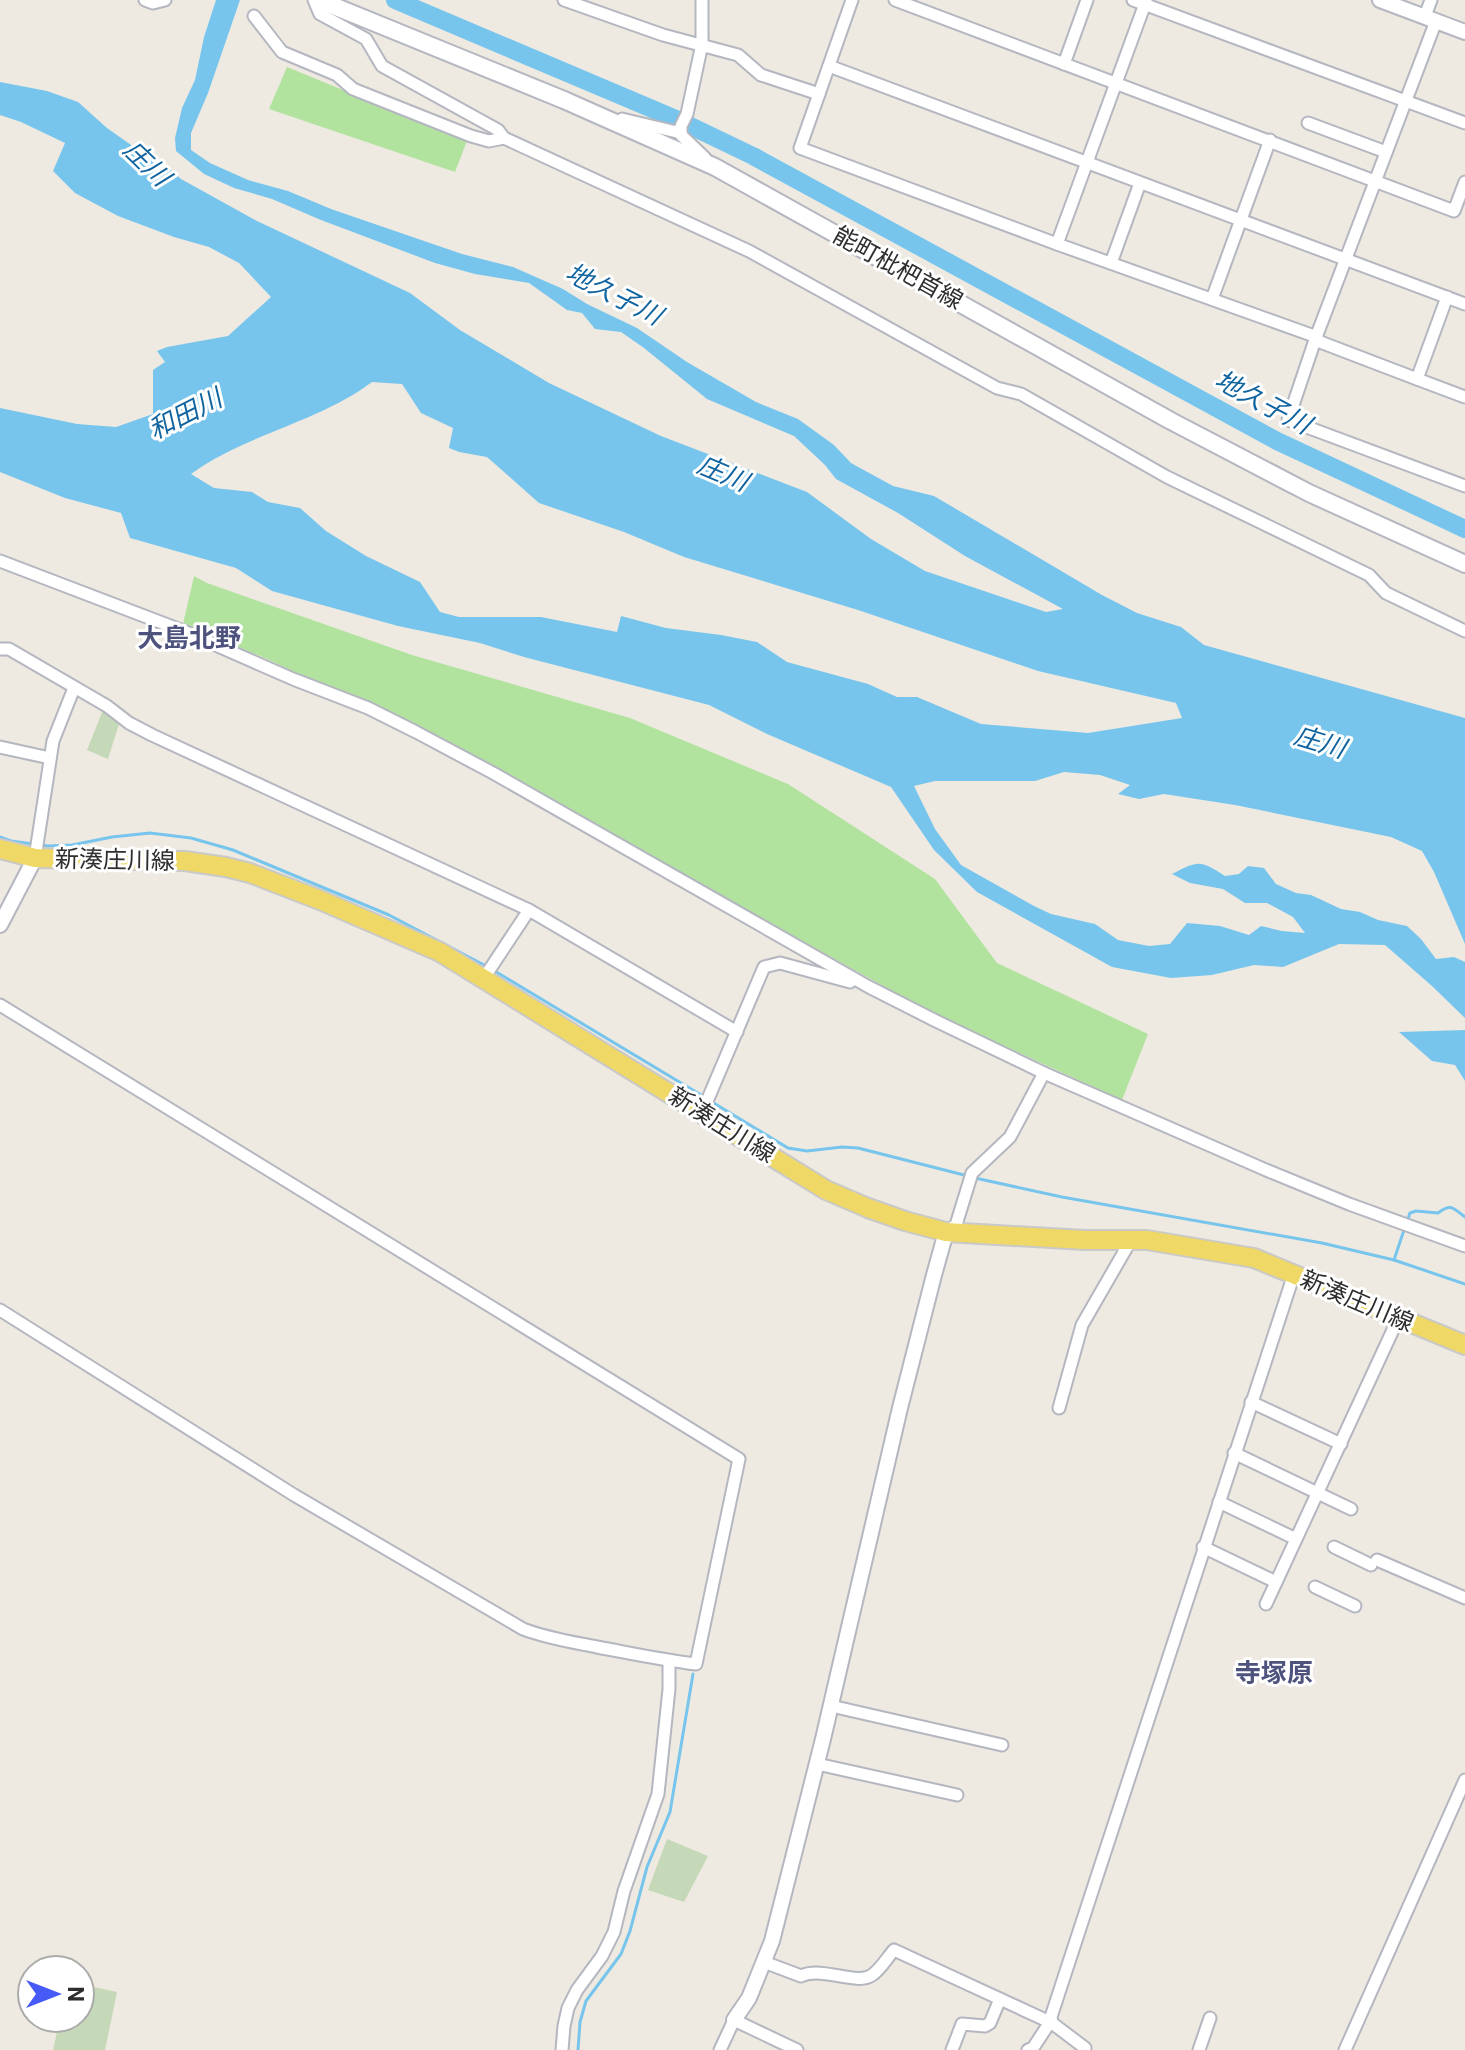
<svg xmlns="http://www.w3.org/2000/svg" width="1465" height="2050" viewBox="0 0 1465 2050" font-family="Roboto,'Noto Sans JP',sans-serif">
  <style>
    .green { fill: #b1e39f }
    .cemetery { fill: #c5d8b8 }
    .water { fill: #77c5ed; fill-rule: evenodd }
    .lines { fill: none; stroke-linecap: round; stroke-linejoin: round }
    .stream { stroke: #77c5ed; stroke-width: 3 }
    .river { stroke: #77c5ed; stroke-width: 18 }
    .minor-casing { stroke: #b4b6c0; stroke-width: 15 }
    .tertiary-casing { stroke: #b4b6c0; stroke-width: 18 }
    .secondary-casing { stroke: #b4b6c0; stroke-width: 20 }
    .primary-casing { stroke: #c9c9c9; stroke-width: 22 }
    .minor { stroke: #fff; stroke-width: 11 }
    .tertiary { stroke: #fff; stroke-width: 14 }
    .secondary { stroke: #fff; stroke-width: 16 }
    .primary { stroke: #efd866; stroke-width: 18 }
    .labels { text-anchor: middle; dominant-baseline: central; stroke-width: 6; stroke-linejoin: round; paint-order: stroke }
    .street-label { font-size: 24px; fill: #2e2e2e; stroke: #fff }
    .water-label { font-size: 26px; font-style: italic; fill: #10649f; stroke: #fff }
    .neighbourhood-label { font-size: 26px; font-weight: bold; fill: #4e537e; stroke: #fff }
  </style>
  <rect width="100%" height="100%" fill="#eeeae1"/>
  <g class="green">
    <polygon points="287,67 467,141 455,172 269,109"/>
    <polygon points="194,576 207,583 412,655 630,718 788,784 935,879 997,963 1148,1034 1122,1100 932,1013 438,739 267,659 183,624"/>
  </g>
  <g class="cemetery">
    <polygon points="103,710 119,724 108,759 87,750"/>
    <polygon points="667,1839 708,1856 684,1902 648,1890"/>
    <polygon points="80,1984 117,1992 105,2050 53,2050 60,2018 80,2018"/>
  </g>
  <g class="water">
    <path d="M216 0H240L208 93 191 133V150L210 163 248 180 288 191 331 209 462 254 513 267 563 289 587 304 637 328 687 362 756 402 798 419 834 445 851 463 893 486 934 496 1102 595 1137 613 1181 627 1204 645 1465 718V944L1434 872 1422 851 1391 837 1235 805 1164 794 1139 799 1118 794 1130 785 1100 775 1064 772 1035 781H935L914 786 935 829 961 865 1034 906 1051 914 1095 924 1118 940 1149 946 1170 944 1187 923 1220 926 1249 935 1261 926 1282 931 1305 933 1293 917 1267 903H1245L1223 889 1190 883 1172 874C1199 860 1200 860 1225 876L1239 874 1248 866 1264 868 1276 884 1296 893 1311 895 1341 909 1360 912 1378 920 1407 926 1421 939 1436 959 1454 957 1465 962V1018L1432 986 1385 945 1339 944 1283 967 1254 965 1212 975 1171 978 1112 967 977 892 934 850 891 787 767 734 709 705 524 657 480 643 398 626 272 591 236 568 130 538 121 513 65 498 0 472V408L77 424 116 427 153 414V370L165 362 157 351 167 347 228 336 271 297 239 263 209 247 174 237 118 216 75 193 53 171 65 143 21 122 0 115V82L47 91 78 102 107 128 141 152 169 168 181 179 257 221 410 293 460 330 549 383 661 436 807 492 871 539 925 571 1046 612 1063 609 965 556 898 513 836 479 825 465 794 436 707 399 644 348 621 332 595 329 582 313 567 310 529 283 475 274 435 263 321 220 272 199 234 188 204 174 176 151 175 138 182 108 195 80 204 37ZM372 382 402 384 421 413 453 428 449 448 459 452 487 457 539 503 624 532 684 557 858 610 1038 671 1176 703 1182 718 1088 733 981 724 917 697H897L868 684 787 662 757 642 721 635 666 628 621 616 617 632 541 617H459L440 612 420 582 366 556 326 531 300 508 268 502 252 492 214 488 191 474C246 434 317 423 372 382Z"/>
    <polygon points="1465,1030 1465,1081 1455,1065 1432,1061 1399,1032"/>
  </g>
  <g class="lines">
    <g class="stream">
      <polyline points="0,837 11,841 48,846 72,845 112,837 150,833 191,838 233,850 389,915 486,966"/>
      <polyline points="493,970 706,1098"/>
      <polyline points="712,1102 788,1148 807,1151 842,1147 858,1148 968,1176"/>
      <polyline points="975,1178 1062,1197 1322,1243 1394,1260 1465,1284"/>
      <path d="M1407 1222 1410 1213 1416 1211 1438 1213C1451 1203 1453 1208 1465 1217"/>
      <polyline points="1394,1260 1404,1230"/>
      <polyline points="578,2050 580,2022 586,2001 621,1954 630,1931 647,1867 670,1812 693,1674"/>
    </g>
    <polyline class="river" points="395,0 676,119 753,156 1277,441 1465,529"/>
    <g class="minor-casing">
      <g id="minor">
        <polyline points="145,0 153,3 165,0"/>
        <polyline points="314,0 320,14 366,39 382,66 498,130 504,138"/>
        <polyline points="564,0 663,35 738,55 761,75 819,94"/>
        <polyline points="702,0 702,44 687,114 681,126 681,135 705,158"/>
        <polyline points="852,0 800,148 1057,244 1317,337"/>
        <polyline points="895,0 1454,211 1465,182"/>
        <polyline points="1133,0 1465,123"/>
        <polyline points="254,16 282,52 337,75 353,89 471,136 489,141 504,138 749,251 997,388 1021,394 1167,477 1369,575 1386,593 1465,631"/>
        <polyline points="1425,16 1431,0"/>
        <polyline points="1436,21 1315,340 1288,420 1465,486"/>
        <polyline points="1064,64 1087,0"/>
        <polyline points="829,66 1465,304"/>
        <polyline points="617,123 622,119 681,133"/>
        <polyline points="1308,123 1386,152"/>
        <polyline points="1057,244 1146,1"/>
        <polyline points="1111,263 1140,183"/>
        <polyline points="1212,299 1270,140"/>
        <polyline points="1315,340 1417,379 1447,297"/>
        <polyline points="1417,379 1465,397"/>
        <polyline points="0,561 186,632 293,679 368,708 416,732 493,773 869,987 934,1020 1044,1073 1266,1170 1349,1204 1465,1246"/>
        <polyline points="0,649 9,649 107,706 129,723 152,735 529,910 737,1032"/>
        <polyline points="0,747 50,758"/>
        <polyline points="35,858 53,741 74,688"/>
        <polyline points="484,978 529,910"/>
        <path d="M0 1005 739 1459 696 1664C662 1660 630 1653 597 1647 572 1642 546 1638 523 1629L294 1495 0 1310"/>
        <polyline points="702,1113 764,967 780,963 850,982"/>
        <polyline points="946,1232 956,1225 972,1173 1010,1137 1044,1073"/>
        <polyline points="1251,1402 1341,1444"/>
        <polyline points="1059,1408 1082,1325 1131,1240"/>
        <polyline points="1234,1453 1351,1509"/>
        <polyline points="1219,1502 1296,1539"/>
        <polyline points="1203,1547 1276,1582"/>
        <polyline points="1334,1547 1371,1565"/>
        <polyline points="1377,1560 1465,1598"/>
        <polyline points="1315,1587 1355,1606"/>
        <polyline points="1266,1604 1398,1319"/>
        <polyline points="831,1706 1002,1745"/>
        <polyline points="817,1764 957,1795"/>
        <path d="M764 1962 801 1976C823 1966 857 1986 872 1975 880 1970 887 1958 894 1950L1052 2023"/>
        <polyline points="562,2050 564,2026 568,2008 577,1990 602,1956 614,1932 624,1891 658,1794 669,1689 669,1661"/>
        <polyline points="720,2050 734,2020 797,2050"/>
        <polyline points="952,2050 962,2024 985,2026 990,2023 1000,1999"/>
        <polyline points="1028,2050 1033,2048 1050,2022"/>
        <polyline points="1084,2050 1085,2048 1052,2023 1051,2017 1294,1274"/>
        <polyline points="1199,2050 1210,2018"/>
        <polyline points="1345,2050 1465,1780"/>
      </g>
    </g>
    <g class="tertiary-casing">
      <g id="tertiary">
        <polyline points="1380,0 1465,32"/>
        <polyline points="0,925 35,858"/>
        <polyline points="734,2020 749,1998 772,1941 823,1739 900,1408 934,1275 946,1232"/>
      </g>
    </g>
    <g class="secondary-casing">
      <polyline id="secondary" points="319,0 564,100 715,167 1171,421 1309,493 1465,564"/>
    </g>
    <g class="primary-casing">
      <polyline id="primary" points="0,849 35,858 185,861 226,867 250,873 320,900 440,952 826,1190 868,1208 905,1221 946,1232 1085,1240 1147,1240 1254,1258 1465,1345"/>
    </g>
    <use href="#minor" class="minor"/>
    <use href="#tertiary" class="tertiary"/>
    <use href="#secondary" class="secondary"/>
    <use href="#primary" class="primary"/>
  </g>
  <g class="labels">
    <g class="street-label">
      <text transform="translate(898 268) rotate(29)">能町枇杷首線</text>
      <text transform="translate(115 860) rotate(1)">新湊庄川線</text>
      <text transform="translate(722 1125) rotate(32)">新湊庄川線</text>
      <text transform="translate(1357 1301) rotate(23)">新湊庄川線</text>
    </g>
    <g class="water-label">
      <text transform="translate(147 163) rotate(44)">庄川</text>
      <text transform="translate(614 294) rotate(27)">地久子川</text>
      <text transform="translate(1263 402) rotate(28)">地久子川</text>
      <text transform="translate(185 414) rotate(-27)">和田川</text>
      <text transform="translate(723 473) rotate(23)">庄川</text>
      <text transform="translate(1320 742) rotate(17)">庄川</text>
    </g>
    <g class="neighbourhood-label">
      <text x="189" y="638">大島北野</text>
      <text x="1274" y="1673">寺塚原</text>
    </g>
  </g>
  <g transform="translate(56 1994) rotate(90)"><circle r="38" fill="#ffffff" stroke="#ababab" stroke-width="2"/>
  <path d="M0-6L14 30L0 20L-14 30Z" fill="#465af7"/>
  <text y="-12" font-size="22" font-weight="bold" text-anchor="middle" fill="#2e2e2e">N</text>
  </g>
</svg>
